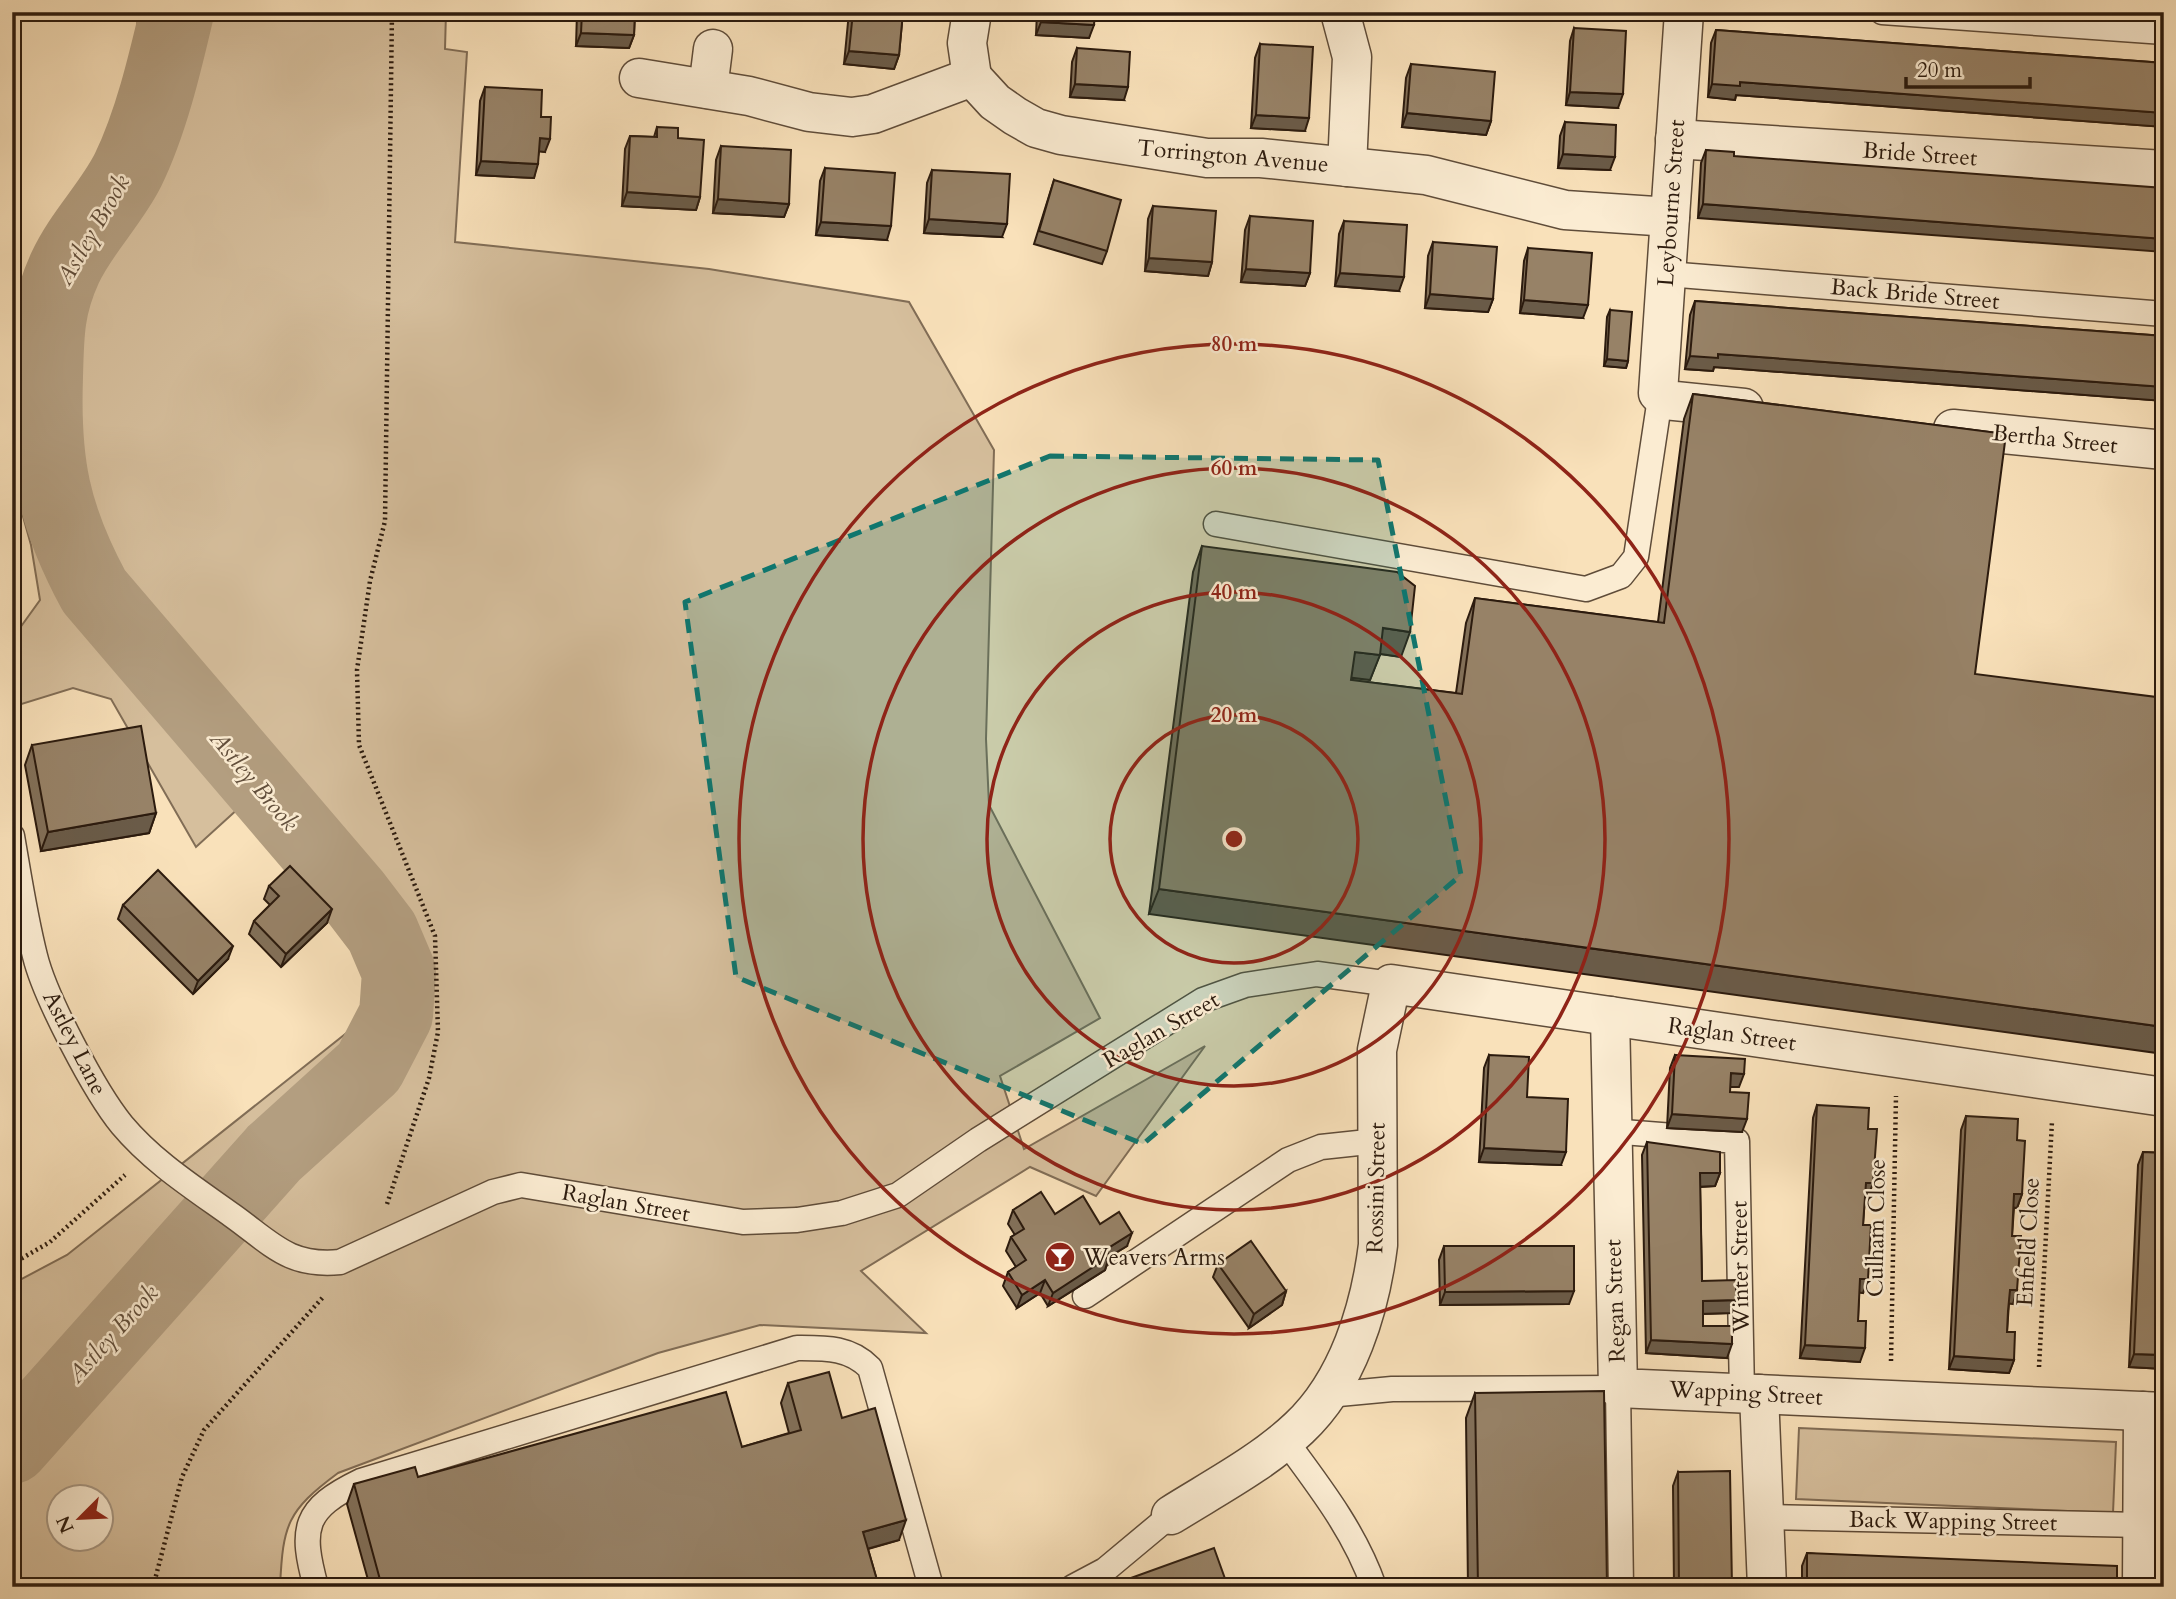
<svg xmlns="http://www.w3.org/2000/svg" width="2176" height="1599" viewBox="0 0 2176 1599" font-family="Cardo,serif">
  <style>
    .green { fill: #d6bf9d; stroke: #816d56; stroke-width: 2; fill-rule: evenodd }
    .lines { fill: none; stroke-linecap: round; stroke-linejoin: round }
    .river { stroke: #b39e80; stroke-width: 74 }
    .lane-casing { stroke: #5f4c39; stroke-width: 27 }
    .street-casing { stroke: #5f4c39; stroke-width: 41 }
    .path { stroke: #2c1b0e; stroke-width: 4.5; stroke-dasharray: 2 3.5; stroke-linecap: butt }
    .lane { stroke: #fbecd2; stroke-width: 24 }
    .street { stroke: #fbecd2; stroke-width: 38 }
    .wall { fill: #827059; stroke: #2c1b0e; stroke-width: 2 }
    .shaded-wall { fill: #6a5b48; stroke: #2c1b0e; stroke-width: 2 }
    .building { fill: #978267; stroke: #2c1b0e; stroke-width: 2 }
    .marked { fill: #0f766e; fill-opacity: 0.2; stroke: #0f766e; stroke-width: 5; stroke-dasharray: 14 9; stroke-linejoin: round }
    .ring { fill: none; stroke: #8f2418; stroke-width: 3.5 }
    .labels { text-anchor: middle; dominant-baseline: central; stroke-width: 5; stroke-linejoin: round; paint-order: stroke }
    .street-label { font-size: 23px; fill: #2c1b0e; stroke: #fbecd2 }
    .poi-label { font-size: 23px; fill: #2c1b0e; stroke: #fbecd2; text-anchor: start }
    .water-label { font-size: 24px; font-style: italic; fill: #624f3c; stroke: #fbecd2 }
    .centre { fill: #8f2418; stroke: #fbecd2; stroke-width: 3.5 }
    .ring-label { font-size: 21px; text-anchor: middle; font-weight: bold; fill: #8f2418; stroke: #fbecd2; stroke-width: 5; stroke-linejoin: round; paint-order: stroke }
  </style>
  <rect width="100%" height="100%" fill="#f9e1ba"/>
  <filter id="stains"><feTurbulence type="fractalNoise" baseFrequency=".00286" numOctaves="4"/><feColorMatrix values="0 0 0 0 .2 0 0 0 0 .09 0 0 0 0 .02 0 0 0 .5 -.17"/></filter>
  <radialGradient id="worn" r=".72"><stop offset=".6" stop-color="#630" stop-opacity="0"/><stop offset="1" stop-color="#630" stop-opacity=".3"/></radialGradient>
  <g class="green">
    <path d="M138 12H446L445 49 467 52 455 242 709 269 909 302 994 450 986 739 989 805 1100 1018 1000 1076 1024 1149 1205 1046 1096 1196 1030 1167 861 1271 926 1333 760 1325 658 1353 338 1473C287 1511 283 1524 280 1587H12V1284L67 1255 383 1004 382 958 251 797 196 847 111 699 73 688 12 707V639L40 600 31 545 12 477V387L35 273 134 83ZM60 1498H102V1540H60Z"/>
    <polygon points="1799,1428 2116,1442 2113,1513 1796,1499"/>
  </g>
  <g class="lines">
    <path class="river" d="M12 1447 274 1153 369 1067 396 1015 399 972 382 932 353 894 94 591C53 515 43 463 46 377 47 335 47 307 65 268 81 233 111 204 128 170 151 123 165 63 177 12"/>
    <g class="lane-casing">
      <g id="lane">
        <polyline points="1882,12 2164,32"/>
        <polyline points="1667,274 2164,314"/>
        <polyline points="1216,524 1586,589 1621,576 1636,557 1660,398"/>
        <path d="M12 836C19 876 25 917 35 956 45 997 95 1092 122 1125 153 1162 194 1188 233 1216 272 1244 289 1267 340 1262L493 1192 521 1185 743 1222 797 1220 842 1213 898 1195 978 1140 1203 1000 1245 985 1317 974 1391 984"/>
        <polyline points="1610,1131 1737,1141 1742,1393"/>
        <polyline points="1085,1296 1288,1160 1321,1147 1377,1141"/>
        <polyline points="1328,1395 1392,1389 1618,1388 1621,1587"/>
        <path d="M1285 1440C1319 1486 1355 1532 1374 1587"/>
        <polyline points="1764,1517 2142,1525"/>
        <path d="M316 1587C300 1528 303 1509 361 1481L797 1348C825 1348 850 1347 870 1368L931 1587"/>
        <polyline points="1073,1587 1105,1570 1171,1515"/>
      </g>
    </g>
    <g class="street-casing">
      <g id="street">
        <polyline points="972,12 967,43 972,77"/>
        <polyline points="1340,12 1352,57 1347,167"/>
        <polyline points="1684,12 1658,393 1665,400 1744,408"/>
        <polyline points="639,78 749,96 809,112 852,117 873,114 972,77 995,102 1015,116 1036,128 1061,135 1207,158 1261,158 1426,175 1565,210 1670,217"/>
        <polyline points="708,89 713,49"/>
        <polyline points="1675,139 2164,170"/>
        <polyline points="1953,429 2164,450"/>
        <polyline points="1610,1016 1618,1388 2164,1412"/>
        <polyline points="1759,1394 1767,1587"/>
        <path d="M1171 1515C1214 1488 1262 1463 1299 1428 1348 1382 1370 1309 1378 1245L1377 1050 1391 984 2164 1097"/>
        <polyline points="2142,1587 2143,1411"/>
      </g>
    </g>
    <g class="path">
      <polyline points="387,1204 429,1078 438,1032 435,936 359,745 357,670 370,581 385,521 392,12"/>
      <polyline points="12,1264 50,1242 125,1175"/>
      <polyline points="1891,1361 1896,1096"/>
      <polyline points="2039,1367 2052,1121"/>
      <polyline points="153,1587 182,1477 204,1430 324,1296"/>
    </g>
    <use href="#lane" class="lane"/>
    <use href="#street" class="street"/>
  </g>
  <g class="wall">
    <polygon points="577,12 635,12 634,35 629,48 576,46"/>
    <polygon points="849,12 903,12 899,55 894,69 844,64"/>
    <polygon points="1037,12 1095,12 1089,38 1036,35"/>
    <polygon points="1574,28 1618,108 1566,105 1570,41"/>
    <polygon points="1716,30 2164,63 2164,127 1736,95 1735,100 1708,97 1711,43"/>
    <polygon points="1260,44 1305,131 1251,128 1255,58"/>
    <polygon points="1077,48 1124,100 1070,97 1072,62"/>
    <polygon points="1411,64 1491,121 1486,135 1402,127 1406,78"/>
    <polygon points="485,87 541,117 545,152 539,151 534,178 476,175 480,101"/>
    <polygon points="1565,122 1610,170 1558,168 1560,136"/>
    <polygon points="657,127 678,138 700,197 696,210 622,206 625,149 630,136 654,137"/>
    <polygon points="721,146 789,204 784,217 713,213 716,160"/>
    <polygon points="1706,150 1734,156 1698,218 1701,163"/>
    <polygon points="825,168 887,240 816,235 820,181"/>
    <polygon points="932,170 1002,237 924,233 927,183"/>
    <polygon points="1054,180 1107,251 1102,264 1034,244"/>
    <polygon points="1153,206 1212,262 1208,276 1145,271 1148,219"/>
    <polygon points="1250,216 1310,273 1305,286 1241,282 1245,230"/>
    <polygon points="1344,221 1399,291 1335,286 1339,234"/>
    <polygon points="1433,242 1493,299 1488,312 1425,308 1428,256"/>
    <polygon points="1528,248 1583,318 1520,313 1524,261"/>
    <polygon points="1695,301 2164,336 2164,401 1714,367 1713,371 1685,369 1690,315"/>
    <polygon points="1610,310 1628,361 1626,368 1604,366 1607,317"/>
    <polygon points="1693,394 2006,434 1149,914 1193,572 1202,546 1401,657 1380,654 1370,680 1352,678 1351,680 1456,693 1466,623 1475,598 1658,622 1684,419"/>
    <polygon points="32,745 156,813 149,833 41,851 25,765"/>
    <polygon points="269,886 327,923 281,967 249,934 254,921 270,905 264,899"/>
    <polygon points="123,905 228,959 193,994 118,919"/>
    <polygon points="1489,1055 1561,1165 1479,1162 1484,1068"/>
    <polygon points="1675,1055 1739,1087 1730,1087 1730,1092 1742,1132 1667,1128 1670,1068"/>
    <polygon points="1817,1105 1868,1129 1868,1197 1865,1196 1863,1225 1868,1279 1863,1293 1859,1292 1858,1321 1860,1362 1800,1358 1813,1118"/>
    <polygon points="1966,1116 2017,1140 2022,1194 2017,1208 2014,1208 2012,1236 2017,1290 2013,1304 2009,1303 2007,1332 2014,1360 2009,1373 1949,1369 1961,1130"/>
    <polygon points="1647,1142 1720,1173 1715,1186 1700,1187 1702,1281 1736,1300 1731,1313 1703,1314 1703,1326 1727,1358 1646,1353 1642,1155"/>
    <polygon points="2143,1152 2164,1153 2164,1369 2129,1367 2138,1165"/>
    <polygon points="1013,1210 1055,1214 1100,1224 1127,1246 1109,1257 1105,1270 1048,1306 1040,1293 1017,1308 1003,1286 1008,1272 1016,1267 1006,1251 1011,1237 1015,1235 1008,1224"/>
    <polygon points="1444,1246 1569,1304 1440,1305 1439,1260"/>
    <polygon points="1218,1264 1286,1291 1282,1305 1249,1328 1213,1277"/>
    <polygon points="788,1383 842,1418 899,1540 868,1549 879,1587 370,1587 347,1504 354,1484 742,1447 789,1433 781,1403"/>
    <polygon points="1475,1393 1607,1587 1468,1587 1466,1418"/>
    <polygon points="1678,1472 1732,1587 1674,1587 1673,1486"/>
    <polygon points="1807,1553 2117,1587 1802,1587 1802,1566"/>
  </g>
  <g class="shaded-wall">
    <polygon points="1215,12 1266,12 1263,20 1213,16"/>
    <polygon points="1586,12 1623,12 1622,14"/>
    <polygon points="1041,22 1094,25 1089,38 1036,35"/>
    <polygon points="581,33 634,35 629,48 576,46"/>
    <polygon points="849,51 899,55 894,69 844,64"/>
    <polygon points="1740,82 2164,113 2164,127 1736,95 1735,100 1708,97 1712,84"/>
    <polygon points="1075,84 1128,87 1124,100 1070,97"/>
    <polygon points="1570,92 1623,94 1618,108 1566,105"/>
    <polygon points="1407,113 1491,121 1486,135 1402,127"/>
    <polygon points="1256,115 1309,118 1305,131 1251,128"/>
    <polygon points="540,138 550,139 545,152 535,151"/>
    <polygon points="1563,154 1615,157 1610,170 1558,168"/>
    <polygon points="481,161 538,164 534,178 476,175"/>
    <polygon points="627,192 700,197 696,210 622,206"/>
    <polygon points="718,199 789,204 784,217 713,213"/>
    <polygon points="1703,204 2164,239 2164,252 1698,218"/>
    <polygon points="929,219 1007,224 1002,237 924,233"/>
    <polygon points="821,222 891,226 887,240 816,235"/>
    <polygon points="1149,258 1212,262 1208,276 1145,271"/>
    <polygon points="1246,269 1310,273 1305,286 1241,282"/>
    <polygon points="1340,273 1404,277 1399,291 1335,286"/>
    <polygon points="1430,294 1493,299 1488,312 1425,308"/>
    <polygon points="1524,300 1588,305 1583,318 1520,313"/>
    <polygon points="1718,354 2164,387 2164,401 1714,367 1713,371 1685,369 1690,356"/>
    <polygon points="1607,359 1628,361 1626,368 1604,366"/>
    <polygon points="1383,628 1410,632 1401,657 1374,653"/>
    <polygon points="1355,652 1380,655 1370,680 1346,677"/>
    <polygon points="156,813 149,833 41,851 48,832"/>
    <polygon points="1159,889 2164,1027 2164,1054 1149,914"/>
    <polygon points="332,909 327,923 281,967 286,954"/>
    <polygon points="233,946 228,959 193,994 198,981"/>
    <polygon points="1731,1073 1744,1074 1739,1087 1726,1087"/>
    <polygon points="1672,1114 1747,1119 1742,1132 1667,1128"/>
    <polygon points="1484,1148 1566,1152 1561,1165 1479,1162"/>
    <polygon points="1700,1173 1720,1173 1715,1186 1695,1187"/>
    <polygon points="1866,1183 1873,1183 1868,1197 1861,1196"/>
    <polygon points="2014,1194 2022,1194 2017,1208 2010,1207"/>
    <polygon points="1132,1233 1127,1246 1109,1257 1105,1270 1048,1306 1053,1293 1105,1250"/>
    <polygon points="1860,1279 1868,1279 1863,1293 1855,1292"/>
    <polygon points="1045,1280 1040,1293 1017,1308 1022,1295"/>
    <polygon points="2010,1290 2017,1290 2013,1304 2005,1303"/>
    <polygon points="1286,1291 1282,1305 1249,1328 1254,1314"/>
    <polygon points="1574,1291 1569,1304 1440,1305 1445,1292"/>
    <polygon points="1736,1300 1731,1313 1699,1314 1703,1301"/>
    <polygon points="1651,1340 1732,1344 1727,1358 1646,1353"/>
    <polygon points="1805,1345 1865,1348 1860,1362 1800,1358"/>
    <polygon points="2134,1354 2164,1355 2164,1369 2129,1367"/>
    <polygon points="1954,1356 2014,1360 2009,1373 1949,1369"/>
    <polygon points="906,1520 899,1540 856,1552 863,1532"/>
  </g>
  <g class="building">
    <polygon points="582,12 635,12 634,35 581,33"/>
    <polygon points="853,12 903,12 899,55 849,51"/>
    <polygon points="1041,12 1095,12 1094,25 1041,22"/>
    <polygon points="1574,28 1626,31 1623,94 1570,92"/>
    <polygon points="1716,30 2164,63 2164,113 1740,82 1740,86 1712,84"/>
    <polygon points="1260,44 1313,47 1309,118 1256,115"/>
    <polygon points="1077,48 1130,52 1128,87 1075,84"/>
    <polygon points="1411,64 1495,72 1491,121 1407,113"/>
    <polygon points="485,87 542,90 541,117 551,117 550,139 540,138 538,164 481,161"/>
    <polygon points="1565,122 1616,125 1615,157 1563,154"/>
    <polygon points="657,127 678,128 678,138 704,140 700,197 627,192 630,136 657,137"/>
    <polygon points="721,146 791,150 789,204 718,199"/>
    <polygon points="1706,150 1734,152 1734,156 2164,188 2164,239 1703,204"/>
    <polygon points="825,168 895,173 891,226 821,222"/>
    <polygon points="932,170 1010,174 1007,224 929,219"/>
    <polygon points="1054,180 1121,200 1107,251 1039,231"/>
    <polygon points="1153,206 1216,211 1212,262 1149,258"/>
    <polygon points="1250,216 1313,221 1310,273 1246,269"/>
    <polygon points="1344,221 1407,225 1404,277 1340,273"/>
    <polygon points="1433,242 1497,247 1493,299 1430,294"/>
    <polygon points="1528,248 1592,253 1588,305 1524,300"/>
    <polygon points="1695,301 2164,336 2164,387 1718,354 1718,358 1690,356"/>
    <polygon points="1610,310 1632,312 1628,361 1607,359"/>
    <polygon points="1693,394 2006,434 1975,674 2164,698 2164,1027 1159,889 1202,546 1397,572 1415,586 1410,632 1383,628 1380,655 1355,652 1351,680 1462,694 1475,598 1664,623"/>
    <polygon points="141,726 156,813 48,832 32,745"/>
    <polygon points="290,866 332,909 286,954 254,921 279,896 269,886"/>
    <polygon points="158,870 233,946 198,981 123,905"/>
    <polygon points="1489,1055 1529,1057 1527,1097 1568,1099 1566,1152 1484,1148"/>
    <polygon points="1675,1055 1745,1059 1744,1074 1731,1073 1730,1092 1749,1093 1747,1119 1672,1114"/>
    <polygon points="1817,1105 1869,1108 1868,1129 1877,1129 1873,1183 1866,1183 1863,1225 1871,1225 1868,1279 1860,1279 1858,1321 1866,1321 1865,1348 1805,1345"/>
    <polygon points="1966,1116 2018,1119 2017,1140 2025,1141 2022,1194 2014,1194 2012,1236 2021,1236 2017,1290 2010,1290 2008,1311 2007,1332 2015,1332 2014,1360 1954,1356"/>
    <polygon points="1647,1142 1720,1152 1720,1173 1700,1173 1702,1281 1736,1280 1736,1300 1703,1301 1703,1326 1732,1326 1732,1344 1651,1340"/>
    <polygon points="2143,1152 2164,1153 2164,1355 2134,1354"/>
    <polygon points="1041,1192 1055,1214 1083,1196 1100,1224 1119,1212 1132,1233 1105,1250 1110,1256 1053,1293 1045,1280 1022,1295 1008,1272 1026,1260 1011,1237 1024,1229 1013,1210"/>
    <polygon points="1251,1241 1286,1291 1254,1314 1218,1264"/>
    <polygon points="1444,1246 1574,1246 1574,1291 1445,1292"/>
    <polygon points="829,1372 842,1418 875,1408 906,1520 863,1532 879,1587 382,1587 354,1484 415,1467 418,1477 726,1392 742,1447 801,1430 788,1383"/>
    <polygon points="1604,1391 1607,1587 1478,1587 1475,1393"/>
    <polygon points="1730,1471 1732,1587 1679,1587 1678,1472"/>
    <polygon points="1214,1548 1228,1587 1106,1587"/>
    <polygon points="1807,1553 2117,1566 2117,1587 1807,1587"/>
  </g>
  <path class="marked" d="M1050 456 1378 460 1461 875 1143 1144 736 977 685 602Z"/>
  <g class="ring">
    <circle cx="1234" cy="839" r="124"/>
    <circle cx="1234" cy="839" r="247"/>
    <circle cx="1234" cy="839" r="371"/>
    <circle cx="1234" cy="839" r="495"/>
  </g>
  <defs>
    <g id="bar-disc" transform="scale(1.575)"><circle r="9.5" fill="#8f2418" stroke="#fbecd2"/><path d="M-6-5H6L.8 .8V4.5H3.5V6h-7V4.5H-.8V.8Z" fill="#fff"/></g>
  </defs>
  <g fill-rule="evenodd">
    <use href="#bar-disc" x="1060" y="1257"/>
  </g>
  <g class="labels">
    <g class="street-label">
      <text transform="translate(1920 154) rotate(4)">Bride Street</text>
      <text transform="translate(1233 156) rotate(5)">Torrington Avenue</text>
      <text transform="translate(1671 203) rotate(-86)">Leybourne Street</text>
      <text transform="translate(1915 294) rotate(5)">Back Bride Street</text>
      <text transform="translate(2055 439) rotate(6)">Bertha Street</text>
      <text transform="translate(1161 1030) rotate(-30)">Raglan Street</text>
      <text transform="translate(1732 1034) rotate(8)">Raglan Street</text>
      <text transform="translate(75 1043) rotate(63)">Astley Lane</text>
      <text transform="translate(1376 1188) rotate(-89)">Rossini Street</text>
      <text transform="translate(626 1203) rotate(10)">Raglan Street</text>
      <text transform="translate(1876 1228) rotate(-89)">Culham Close</text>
      <text transform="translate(2028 1242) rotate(-87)">Enfield Close</text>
      <text transform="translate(1740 1267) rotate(-91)">Winter Street</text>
      <text transform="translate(1615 1301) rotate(-92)">Regan Street</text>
      <text transform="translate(1746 1393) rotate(3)">Wapping Street</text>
      <text transform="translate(1953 1521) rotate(1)">Back Wapping Street</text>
    </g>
    <g class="poi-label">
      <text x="1083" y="1257">Weavers Arms</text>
    </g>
    <g class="water-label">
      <text transform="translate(93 230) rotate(-60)">Astley Brook</text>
      <text transform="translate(254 781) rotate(50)">Astley Brook</text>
      <text transform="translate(113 1334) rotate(-48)">Astley Brook</text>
    </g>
  </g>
  <circle cx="1234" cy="839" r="10" class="centre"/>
  <g class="ring-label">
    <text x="1234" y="351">80 m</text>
    <text x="1234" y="475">60 m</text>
    <text x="1234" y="599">40 m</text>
    <text x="1234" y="722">20 m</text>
  </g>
  <rect width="2176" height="1599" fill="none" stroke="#f9e1ba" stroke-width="42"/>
  <rect x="14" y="14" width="2148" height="1571" fill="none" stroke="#2c1b0e" stroke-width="3.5"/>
  <rect x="21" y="21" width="2134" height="1557" fill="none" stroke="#2c1b0e" stroke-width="2"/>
  <g transform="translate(80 1518) rotate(246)"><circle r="33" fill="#fbecd2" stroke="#a89884" stroke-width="2"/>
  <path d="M0-5L12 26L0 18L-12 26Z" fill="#8f2418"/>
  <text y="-10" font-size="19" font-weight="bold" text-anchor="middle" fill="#2c1b0e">N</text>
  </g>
  <path d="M1906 77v10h124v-10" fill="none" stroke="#2c1b0e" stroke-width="3.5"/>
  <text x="1917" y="77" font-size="21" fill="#2c1b0e" stroke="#fbecd2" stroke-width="5" paint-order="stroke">20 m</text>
  <rect width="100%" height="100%" filter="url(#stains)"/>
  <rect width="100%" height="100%" fill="url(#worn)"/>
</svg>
